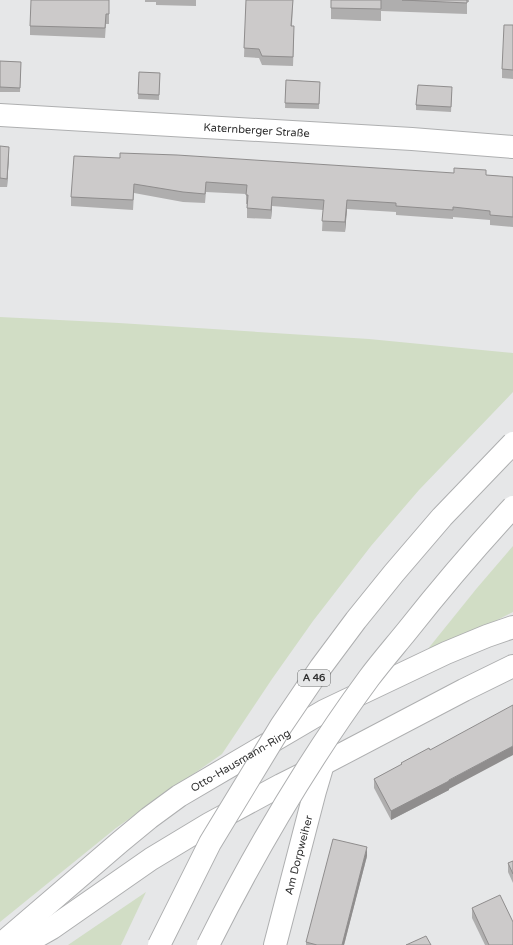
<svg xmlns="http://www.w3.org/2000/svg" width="513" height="945" viewBox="0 0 513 945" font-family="'Varela Round',sans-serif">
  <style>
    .green { fill: #d1ddc5 }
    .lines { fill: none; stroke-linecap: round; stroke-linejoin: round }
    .minor-casing { stroke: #aeafb0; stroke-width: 24 }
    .tertiary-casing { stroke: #aeafb0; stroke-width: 24 }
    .minor { stroke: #fff; stroke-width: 22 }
    .tertiary { stroke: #fff; stroke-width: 22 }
    .motorway-bridge-casing { stroke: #aeafb0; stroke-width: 24; stroke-linecap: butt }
    .motorway-bridge { stroke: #fff; stroke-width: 22 }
    .wall { fill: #afaeae }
    .shaded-wall { fill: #8f8d8d }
    .building { fill: #cccaca; stroke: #8f8d8d }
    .labels { text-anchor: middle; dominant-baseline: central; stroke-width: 4; stroke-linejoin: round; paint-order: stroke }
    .shield { fill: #e6e7e8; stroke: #676868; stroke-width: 1 }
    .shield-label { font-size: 10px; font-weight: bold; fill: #313131 }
    .street-label { font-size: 11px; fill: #313131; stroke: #e6e7e8 }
  </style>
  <rect width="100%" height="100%" fill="#e6e7e8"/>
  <g class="green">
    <polygon points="0,317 119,323 369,339 513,353 513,392 419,490 371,546 313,621 272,679 222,754 116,828 0,922"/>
    <polygon points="513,546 513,612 419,660 477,588"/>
    <polygon points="146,892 121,945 68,945"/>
  </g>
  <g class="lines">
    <g class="minor-casing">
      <g id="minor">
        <polyline points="22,945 52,928 151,859 209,824 281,785 323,764 464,690 513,666"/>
        <path id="s1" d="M275 945 315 791 323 764"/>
      </g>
    </g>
    <g class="tertiary-casing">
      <g id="tertiary">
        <path id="s2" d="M0 115 412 139 513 147"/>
        <path id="s3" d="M0 945 120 842 149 818 179 796 324 711 446 653 487 636 513 627"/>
      </g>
    </g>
    <use href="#minor" class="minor"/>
    <use href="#tertiary" class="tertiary"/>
    <g class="motorway-bridge-casing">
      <g id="motorway-bridge">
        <polyline points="159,945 210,843 281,726 321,667 356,620 394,573 442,517 513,443"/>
        <path d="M208 945C254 853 308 761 369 678 381 662 394 647 407 631 441 588 476 547 513 507"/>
      </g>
    </g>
    <use href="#motorway-bridge" class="motorway-bridge"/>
  </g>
  <g class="wall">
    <polygon points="109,0 109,24 106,24 105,38 30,35 30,26"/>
    <polygon points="145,0 196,0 196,6 156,5 156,2 145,2"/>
    <polygon points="246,0 293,0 292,26 294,36 293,66 262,65 259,58 244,57"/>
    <polygon points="331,0 469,0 469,2 467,2 467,14 381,11 381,21 331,19"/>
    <polygon points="513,25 513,79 502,78 502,69"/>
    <polygon points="0,61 21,62 20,92 0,92"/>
    <polygon points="139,72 160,73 159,100 138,99"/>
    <polygon points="286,80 320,82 319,109 285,108"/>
    <polygon points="452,92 451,112 416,110 416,105"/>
    <polygon points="0,146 9,155 7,187 0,187"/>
    <polygon points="120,158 486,175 513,177 513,227 490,225 490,220 453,217 453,219 396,215 396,212 347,209 345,232 322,231 323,210 272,206 271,219 247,218 247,204 246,204 246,194 206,192 205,203 183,202 134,193 133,210 71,206 71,197"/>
    <polygon points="401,763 449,789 449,790 391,820 374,788 374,779 401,765"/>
    <polygon points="367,856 344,945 306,945 306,942"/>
    <polygon points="513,861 513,883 508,872 508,863"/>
    <polygon points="472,908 513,945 485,945 472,918"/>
  </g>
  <g class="shaded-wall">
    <polygon points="9,147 9,155 7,187 7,179"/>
    <polygon points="272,197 272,206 271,219 271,210"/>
    <polygon points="347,200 347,209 345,232 345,222"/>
    <polygon points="513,746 513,755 449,789 449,790 391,820 391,811"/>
    <polygon points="367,847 367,856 344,945 342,945"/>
  </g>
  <g class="building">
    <polygon points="31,0 109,0 109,14 106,14 105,28 30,26"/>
    <polygon points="246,0 293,0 291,26 294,26 293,57 262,56 259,49 244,48"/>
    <polygon points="331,0 381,0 381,9 331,8"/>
    <polygon points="402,0 467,0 467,3"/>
    <polygon points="504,25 513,25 513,70 502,69"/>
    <polygon points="0,61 21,62 20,88 0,87"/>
    <polygon points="139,72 160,73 159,95 138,94"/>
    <polygon points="286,80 320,82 319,104 285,103"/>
    <polygon points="418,85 452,87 451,107 416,105"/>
    <polygon points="0,146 9,147 7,179 0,178"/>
    <polygon points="120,153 177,155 454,173 454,168 486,170 486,175 513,177 513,217 490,215 490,211 453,207 453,210 396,206 396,203 347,200 345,222 322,221 324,200 272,197 271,210 247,208 248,195 246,195 247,185 206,182 205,194 183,192 134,184 133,200 71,197 74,156 120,158"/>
    <polygon points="513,705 513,746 449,780 449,781 391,811 374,779 402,764 401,763 429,748 430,750"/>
    <polygon points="333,839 367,847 342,945 317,945 306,942"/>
    <polygon points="513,861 513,874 508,863"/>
    <polygon points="500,895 513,922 513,945 489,945 472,908"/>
    <polygon points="426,936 431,945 406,945"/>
  </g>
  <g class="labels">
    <rect class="shield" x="298" y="670" width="32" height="16" rx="3"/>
    <g class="shield-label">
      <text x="314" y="678">A 46</text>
    </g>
    <g class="street-label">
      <text stroke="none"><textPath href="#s2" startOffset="257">Katernberger Straße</textPath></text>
      <text stroke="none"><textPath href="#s3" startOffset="304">Otto-Hausmann-Ring</textPath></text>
      <text stroke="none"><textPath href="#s1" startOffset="93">Am Dorpweiher</textPath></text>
    </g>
  </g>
</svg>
